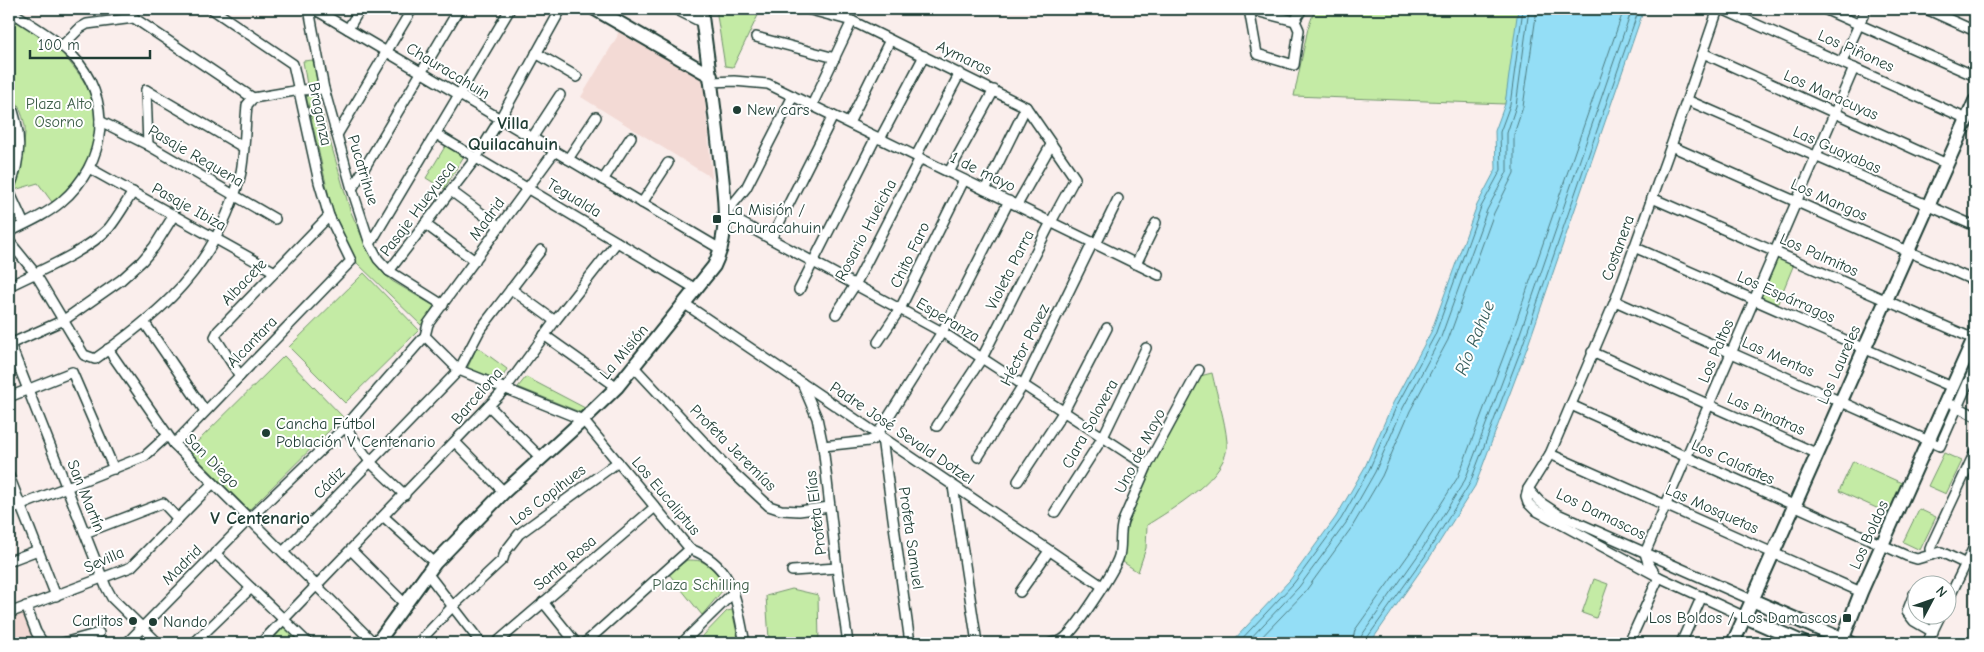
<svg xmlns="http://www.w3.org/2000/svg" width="1984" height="652" viewBox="0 0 1984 652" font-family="'Comic Neue',sans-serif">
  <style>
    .built { fill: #f3dad5 }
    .green { fill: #c4eba5; stroke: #72946c }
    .water { fill: #94def6; stroke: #659ea8 }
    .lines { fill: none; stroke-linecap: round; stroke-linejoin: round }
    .shore { stroke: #4e7d82; stroke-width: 1 }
    .street-casing { stroke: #1f3d34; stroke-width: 12 }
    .secondary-casing { stroke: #1f3d34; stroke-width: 16 }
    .street { stroke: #fff; stroke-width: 9 }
    .secondary { stroke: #fff; stroke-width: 12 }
    .poi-dot { fill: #1f3d34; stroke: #fff; stroke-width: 2 }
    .labels { text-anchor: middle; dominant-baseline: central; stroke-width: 4; stroke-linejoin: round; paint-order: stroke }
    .street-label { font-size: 16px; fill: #1f3d34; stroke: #fff }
    .park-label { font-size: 16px; fill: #40604b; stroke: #fff }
    .poi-label { font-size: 16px; fill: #1f3d34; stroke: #fff; text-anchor: start }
    .neighbourhood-label { font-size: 18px; font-weight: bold; fill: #1f3d34; stroke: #fff }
    .water-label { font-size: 18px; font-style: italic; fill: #365d5b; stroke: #fff }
  </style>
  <rect width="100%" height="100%" fill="#faeeec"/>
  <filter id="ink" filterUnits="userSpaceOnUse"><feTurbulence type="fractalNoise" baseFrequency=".02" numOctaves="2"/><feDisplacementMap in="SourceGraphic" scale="10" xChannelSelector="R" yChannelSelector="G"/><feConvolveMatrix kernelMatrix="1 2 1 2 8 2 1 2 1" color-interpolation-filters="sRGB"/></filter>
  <g filter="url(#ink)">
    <g class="built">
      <polygon points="618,32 703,79 712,178 581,97 617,37"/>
      <polygon points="25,612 39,643 9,643 9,617"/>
    </g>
    <g class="green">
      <polygon points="716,9 761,9 733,67 725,66"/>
      <polygon points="1315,9 1522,9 1505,104 1294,96 1308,28"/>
      <path d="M9 13C24 24 41 34 55 46 61 51 66 58 71 64 94 91 105 121 91 155 83 174 69 191 52 202L38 183 11 191C15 175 27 141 25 126 23 114 16 100 9 90Z"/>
      <polygon points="313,60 318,84 307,85 303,61"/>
      <polygon points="306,95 317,96 350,210 370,255 382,272 392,281 434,306 421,325 357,263 332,210"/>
      <polygon points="446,145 464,156 444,189 426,178"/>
      <polygon points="1777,256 1794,264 1776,308 1759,300"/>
      <polygon points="364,273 419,330 345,403 289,347"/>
      <polygon points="477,347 507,369 500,382 467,369"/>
      <polygon points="284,356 343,417 249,510 189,450"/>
      <path d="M1212 373C1217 396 1225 419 1227 442 1230 476 1172 509 1147 525L1146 548 1138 572 1123 562 1124 528 1155 459 1200 376Z"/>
      <polygon points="526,377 585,408 582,413 518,387"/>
      <polygon points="1944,453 1962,461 1946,494 1928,486"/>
      <polygon points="1853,461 1906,485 1892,515 1839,491"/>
      <polygon points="1919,509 1936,517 1920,550 1903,542"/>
      <path d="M687 560C691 560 697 560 700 561 710 564 724 579 723 590L702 615 669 574Z"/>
      <polygon points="1594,579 1608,584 1596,618 1582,613"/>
      <polygon points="792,589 818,595 819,643 772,643 769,639 766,596"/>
      <polygon points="732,610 739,643 696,643 727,611"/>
      <polygon points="285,623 306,643 266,643"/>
    </g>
    <polygon class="water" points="1518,9 1644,9 1527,348 1475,486 1430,557 1370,643 1231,643 1290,580 1336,517 1365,467 1393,403 1431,332 1477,205 1496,169 1495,131 1505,104"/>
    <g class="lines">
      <g class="shore">
        <polyline points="1238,643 1294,583 1341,519 1369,470 1397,405 1435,335 1481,207 1501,170 1500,132 1510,105 1523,9"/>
        <polyline points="1246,643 1299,587 1346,523 1375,472 1403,408 1441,337 1487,210 1507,172 1507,133 1516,106 1529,9"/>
        <polyline points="1256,643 1305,592 1352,527 1382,476 1410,411 1448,340 1494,213 1514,173 1514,134 1523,107 1537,9"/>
        <polyline points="1352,643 1355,630 1414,547 1458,477 1509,342 1624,9"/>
        <polyline points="1359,643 1362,635 1421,551 1465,480 1516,345 1632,9"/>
        <polyline points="1366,643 1367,638 1426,555 1470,483 1522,347 1639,9"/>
      </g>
      <g class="street-casing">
        <g id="street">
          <polyline points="309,9 324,89 352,189 370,244 378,259 389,271 443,305"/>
          <polyline points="314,9 722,250"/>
          <polyline points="675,9 703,23"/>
          <polyline points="807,9 852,21 1026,107 1075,178 1051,222 982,358 937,426"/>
          <polyline points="1248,9 1295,21"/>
          <polyline points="1249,9 1257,54 1294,65 1299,30 1295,21"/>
          <polyline points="1718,9 1671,146 1615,301 1550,454 1528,489 1526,497 1528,503 1535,510 1659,577 1745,617"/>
          <polyline points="1722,9 1967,119"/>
          <polyline points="1824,9 1975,76"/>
          <polyline points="1926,9 1975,31"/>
          <path d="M9 10C29 24 54 37 71 54 114 99 108 162 61 202 46 215 27 223 9 232"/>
          <polyline points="1295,21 1302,9"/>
          <polyline points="348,29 360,9"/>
          <polyline points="756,37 835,58"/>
          <polyline points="62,46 80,28 87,24 134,18 253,98"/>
          <polyline points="536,53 577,77"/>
          <polyline points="1703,53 1947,164"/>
          <polyline points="1842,62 1866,9"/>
          <polyline points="712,82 734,81 768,84 1159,275"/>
          <polyline points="146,90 243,147"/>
          <polyline points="146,90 148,145"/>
          <polyline points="793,96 746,188 725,214 942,332 1147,466"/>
          <polyline points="1687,100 1975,226"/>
          <path d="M9 101C22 130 22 159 9 189"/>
          <polyline points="812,105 852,21"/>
          <polyline points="100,121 148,145 275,219"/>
          <polyline points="849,123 890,40"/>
          <polyline points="436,134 696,289"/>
          <polyline points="337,135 412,9"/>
          <polyline points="532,138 560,95"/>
          <polyline points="880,139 924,56"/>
          <polyline points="1671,146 1975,281"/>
          <path d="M555 151 428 324 425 336 459 370 583 420 690 549C735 565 736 602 745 643"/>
          <polyline points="916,156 960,73"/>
          <polyline points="568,159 596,117"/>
          <polyline points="89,168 275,272"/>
          <polyline points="949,172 994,90"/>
          <polyline points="603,180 631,137"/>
          <polyline points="352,189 459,9"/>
          <polyline points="985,190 1026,107"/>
          <polyline points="9,191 24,224"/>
          <polyline points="451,191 500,227"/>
          <polyline points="1652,198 1974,339"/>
          <polyline points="642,203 668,163"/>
          <polyline points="1017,205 1051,145"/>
          <polyline points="425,224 475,261"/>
          <polyline points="771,239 833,116"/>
          <path d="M9 241 35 273 84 355 95 359C153 318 199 281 227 214 233 199 240 183 242 166 245 146 245 125 247 105L253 98 300 90 324 89"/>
          <polyline points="370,244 510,9"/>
          <polyline points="1096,244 1118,199"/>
          <polyline points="1634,247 1952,387"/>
          <polyline points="1136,264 1156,223"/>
          <polyline points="389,271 476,158 500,119 561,9"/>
          <path d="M9 286C39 271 86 252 109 228 118 217 125 204 133 192"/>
          <polyline points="511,289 555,321"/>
          <polyline points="799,290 876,137"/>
          <polyline points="1615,301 1940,446 1975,367"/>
          <polyline points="685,304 1102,586"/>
          <polyline points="836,314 855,285 920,158"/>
          <polyline points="144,322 205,411"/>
          <polyline points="544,335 617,387"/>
          <polyline points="878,342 900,309 964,180"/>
          <polyline points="108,349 174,444 374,643"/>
          <polyline points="1592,352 1818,454"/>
          <polyline points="634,367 728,468 769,506 781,510 799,511 830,507"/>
          <polyline points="240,376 215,337 218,331 329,216"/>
          <polyline points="802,383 817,418 823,446 837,568 848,643"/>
          <polyline points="9,397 72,372 114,469"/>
          <polyline points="1571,405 1907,556 1917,559 1941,552 1966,564"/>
          <polyline points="1954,405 1975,416"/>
          <polyline points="489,406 541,458"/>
          <polyline points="345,427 371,463 405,495"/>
          <polyline points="882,438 910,643"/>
          <polyline points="455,442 504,492"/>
          <polyline points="174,444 351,261 329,216 319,182 293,64 212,9"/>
          <polyline points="823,446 869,441 874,439 877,435 942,332 1009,201"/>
          <polyline points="1550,454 1861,592"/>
          <polyline points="978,457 1023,385 1093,242"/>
          <polyline points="9,476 56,596"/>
          <polyline points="1018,481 1064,411 1107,328"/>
          <polyline points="953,486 977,643"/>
          <polyline points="1528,489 1540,502 1558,514 1752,600"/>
          <polyline points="9,510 145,456 167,436"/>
          <polyline points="1055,512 1103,437 1146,348"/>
          <polyline points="384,517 435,563"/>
          <polyline points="85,533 163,503 178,519"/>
          <polyline points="351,550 405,604"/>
          <polyline points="283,552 459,370 480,330 541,250"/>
          <polyline points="215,553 308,643"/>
          <polyline points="1931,555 1930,549 1932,544 1975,452"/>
          <polyline points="9,561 38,550"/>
          <polyline points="792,571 837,568"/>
          <polyline points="427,573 481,643"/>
          <polyline points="1655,574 1648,563 1645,553 1854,68"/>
          <polyline points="1020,592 1049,551"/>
          <polyline points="1916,593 1914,594 1907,612 1914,621 1933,632"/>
          <polyline points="543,602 576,643"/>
          <polyline points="1946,604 1975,545"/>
          <polyline points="26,606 36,632 43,643"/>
          <polyline points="9,613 131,567 213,483"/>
          <polyline points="63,643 99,633"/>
          <polyline points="127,643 249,519 345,427 425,336"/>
          <polyline points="158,643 112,598 106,587 10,344 64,320 121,280 142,261 154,247 174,215"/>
          <polyline points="194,643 251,588"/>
          <polyline points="261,643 505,389 555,321 617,242"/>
          <polyline points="418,643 453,606 503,559 505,552 519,534 618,462"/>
          <polyline points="496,643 655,507"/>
          <polyline points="585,643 690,549"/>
          <polyline points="682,643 734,592"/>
          <path d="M1051 643C1055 642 1059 642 1062 640 1074 633 1115 570 1119 556 1122 545 1119 533 1123 521L1147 466 1199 370"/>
          <polyline points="1629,643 1659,577"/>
          <polyline points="1681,643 1702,596"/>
          <polyline points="1927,643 1941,614"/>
        </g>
      </g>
      <g class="secondary-casing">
        <g id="secondary">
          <polyline points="595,9 711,76"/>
          <polyline points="1752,600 1851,643"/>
          <polyline points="1745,617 1804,643"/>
          <path d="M377 643 435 563 504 492 583 420 617 387 714 266C732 230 723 188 719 149 714 102 707 56 701 9"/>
          <polyline points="1733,643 1975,101"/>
          <polyline points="1841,643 1861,592 1975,336"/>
        </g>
      </g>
      <use href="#street" class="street"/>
      <use href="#secondary" class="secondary"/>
    </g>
  </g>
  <g class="poi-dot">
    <circle cx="737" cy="110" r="5"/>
    <rect x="712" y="214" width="10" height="10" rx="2.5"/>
    <circle cx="266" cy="433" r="5"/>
    <rect x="1842" y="613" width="10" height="10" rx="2.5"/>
    <circle cx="133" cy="621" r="5"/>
    <circle cx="153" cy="622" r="5"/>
  </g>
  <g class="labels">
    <g class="street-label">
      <text transform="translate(1856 51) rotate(24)">Los Piñones</text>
      <text transform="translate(964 58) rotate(26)">Aymaras</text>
      <text transform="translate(448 71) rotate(31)">Chauracahuin</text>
      <text transform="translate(1831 95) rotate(24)">Los Maracuyas</text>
      <text transform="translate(320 114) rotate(78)">Braganza</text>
      <text transform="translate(1837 150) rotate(24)">Las Guayabas</text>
      <text transform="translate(196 156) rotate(30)">Pasaje Requena</text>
      <text transform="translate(363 170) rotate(73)">Pucatrihue</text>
      <text transform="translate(983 172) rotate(26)">1 de mayo</text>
      <text transform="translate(574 198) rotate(31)">Tegualda</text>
      <text transform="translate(1829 200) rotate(24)">Los Mangos</text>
      <text transform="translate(189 207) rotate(29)">Pasaje Ibiza</text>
      <text transform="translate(418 209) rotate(-53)">Pasaje Hueyusca</text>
      <text transform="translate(487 219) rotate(-54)">Madrid</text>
      <text transform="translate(866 230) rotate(-62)">Rosario Hueicha</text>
      <text transform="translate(1618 248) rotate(-70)">Costanera</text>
      <text transform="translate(910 255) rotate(-64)">Chito Faro</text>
      <text transform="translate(1819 255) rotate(24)">Los Palmitos</text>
      <text transform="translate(1010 270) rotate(-63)">Violeta Parra</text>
      <text transform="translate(244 282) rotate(-46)">Albacete</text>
      <text transform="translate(1786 297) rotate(24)">Los Espárragos</text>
      <text transform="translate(948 320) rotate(31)">Esperanza</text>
      <text transform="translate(252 342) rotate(-46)">Alcantara</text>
      <text transform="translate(1025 345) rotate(-63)">Héctor Pavez</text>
      <text transform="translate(1716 351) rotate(-67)">Los Paltos</text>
      <text transform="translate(624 352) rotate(-50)">La Misión</text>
      <text transform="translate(1778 357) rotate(24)">Las Mentas</text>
      <text transform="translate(1839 365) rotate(-66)">Los Laureles</text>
      <text transform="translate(477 396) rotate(-49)">Barcelona</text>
      <text transform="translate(1766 414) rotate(24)">Las Pinatras</text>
      <text transform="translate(1090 424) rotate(-61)">Clara Solovera</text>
      <text transform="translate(902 433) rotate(34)">Padre José Sevald Dotzel</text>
      <text transform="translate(733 448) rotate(45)">Profeta Jeremías</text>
      <text transform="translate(1140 451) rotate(-63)">Uno de Mayo</text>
      <text transform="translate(212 461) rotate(45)">San Diego</text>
      <text transform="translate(1733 462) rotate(24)">Los Calafates</text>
      <text transform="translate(329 483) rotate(-46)">Cádiz</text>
      <text transform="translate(548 495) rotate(-37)">Los Copihues</text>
      <text transform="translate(86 496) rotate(68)">San Martín</text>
      <text transform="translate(666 496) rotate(50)">Los Eucaliptus</text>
      <text transform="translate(1712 509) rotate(24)">Las Mosquetas</text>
      <text transform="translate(816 513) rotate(-97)">Profeta Elías</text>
      <text transform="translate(1601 514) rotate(26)">Los Damascos</text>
      <text transform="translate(1869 535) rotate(-66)">Los Boldos</text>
      <text transform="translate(911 538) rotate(82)">Profeta Samuel</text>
      <text transform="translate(104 560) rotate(-24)">Sevilla</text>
      <text transform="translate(565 563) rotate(-40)">Santa Rosa</text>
      <text transform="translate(182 565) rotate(-45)">Madrid</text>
    </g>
    <g class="park-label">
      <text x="59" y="104">Plaza Alto<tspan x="59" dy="18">Osorno</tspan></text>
      <text x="701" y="585">Plaza Schilling</text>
    </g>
    <g class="poi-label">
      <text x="747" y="110">New cars</text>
      <text x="727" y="210">La Misión /<tspan x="727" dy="18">Chauracahuin</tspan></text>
      <text x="276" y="424">Cancha Fútbol<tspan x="276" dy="18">Población V Centenario</tspan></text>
      <text x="1837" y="618" text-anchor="end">Los Boldos / Los Damascos</text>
      <text x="123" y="621" text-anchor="end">Carlitos</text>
      <text x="163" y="622">Nando</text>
    </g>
    <g class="neighbourhood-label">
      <text x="513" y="123">Villa<tspan x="513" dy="21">Quilacahuin</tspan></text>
      <text x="260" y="518">V Centenario</text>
    </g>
    <g class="water-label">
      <text transform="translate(1475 338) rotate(-68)">Río Rahue</text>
    </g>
  </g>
  <rect width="1984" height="652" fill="none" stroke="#fff" stroke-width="30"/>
  <rect x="15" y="15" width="1954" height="622" fill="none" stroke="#1f3d34" stroke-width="2" filter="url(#ink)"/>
  <g transform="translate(1932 600) rotate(49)"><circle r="24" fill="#ffffff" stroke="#a5b1ae"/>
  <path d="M0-4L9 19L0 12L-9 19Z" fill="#1f3d34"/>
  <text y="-8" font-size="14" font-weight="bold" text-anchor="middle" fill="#1f3d34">N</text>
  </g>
  <path d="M30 50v8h120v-8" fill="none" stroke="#1f3d34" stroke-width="2.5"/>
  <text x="38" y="50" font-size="15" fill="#1f3d34" stroke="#ffffff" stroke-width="4" paint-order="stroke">100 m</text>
</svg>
